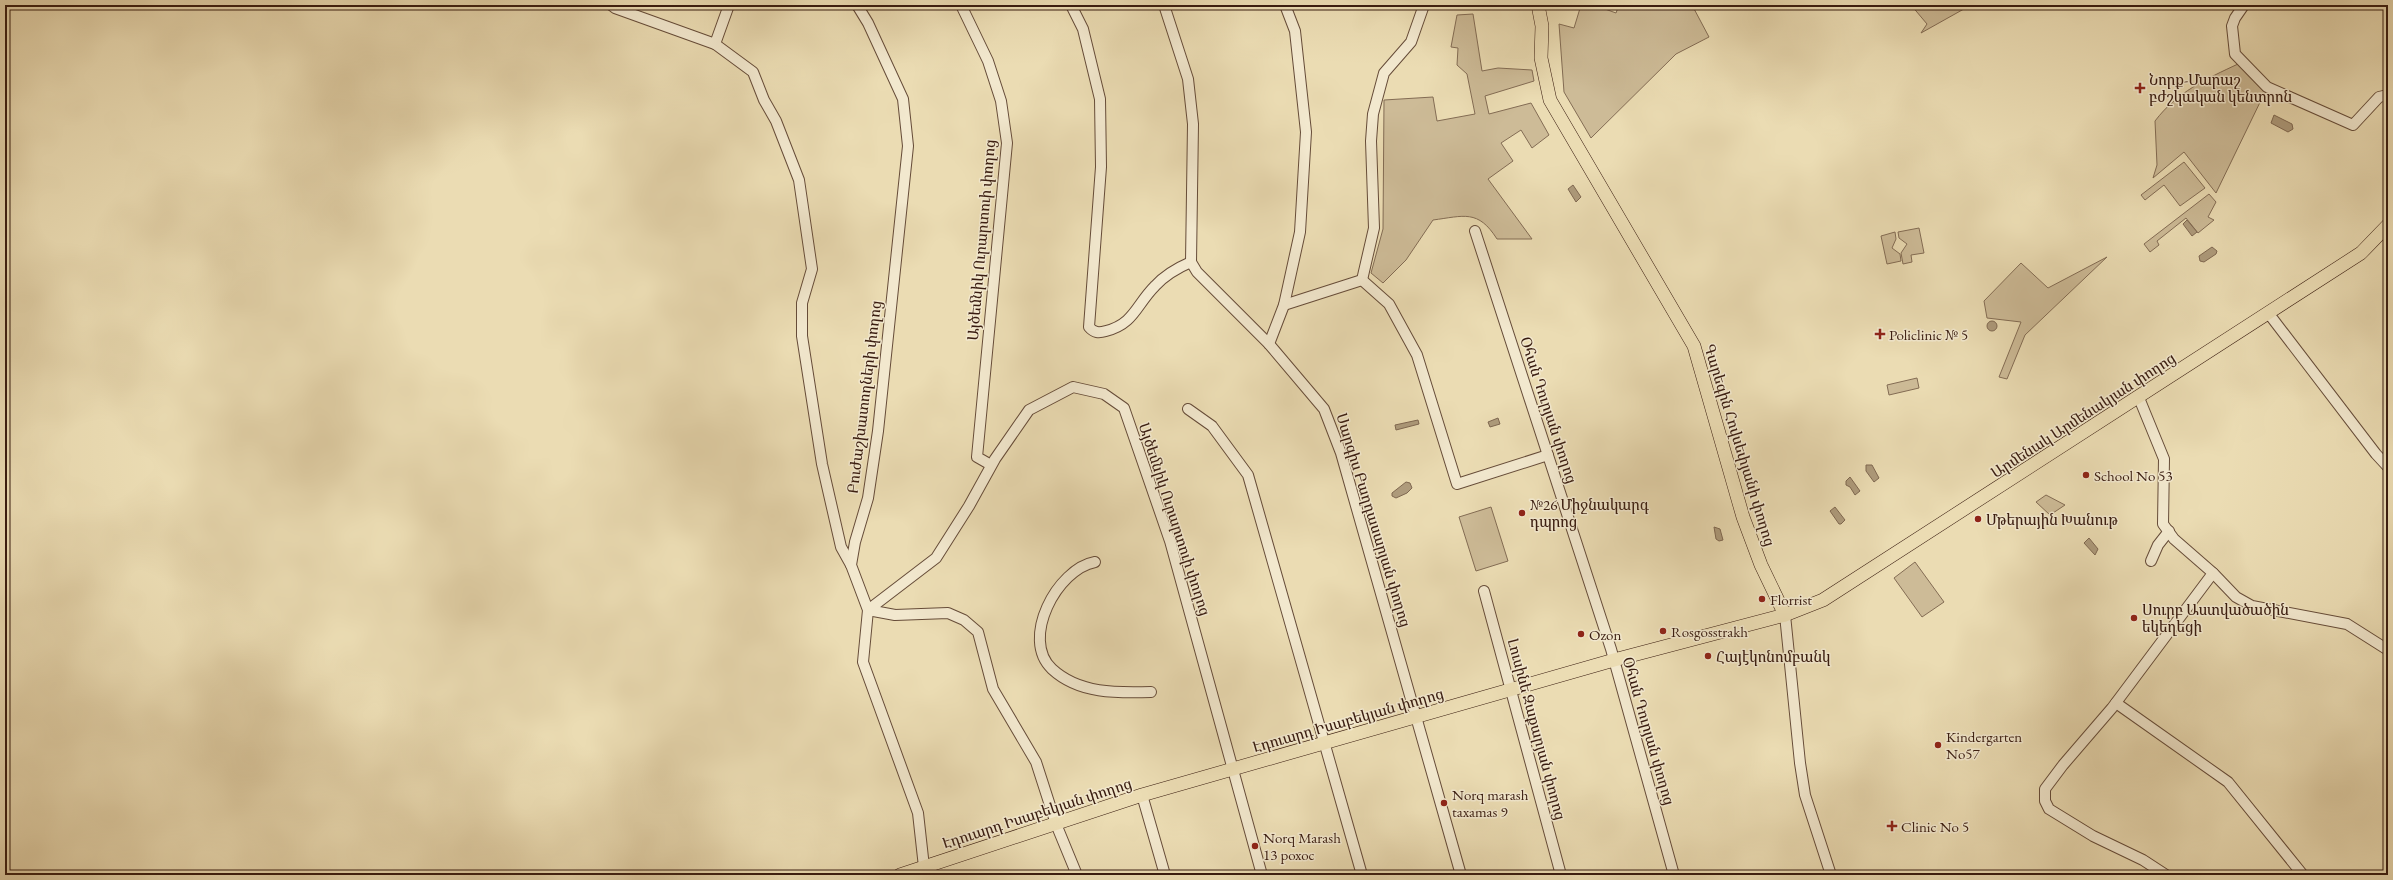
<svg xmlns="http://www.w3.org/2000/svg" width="2393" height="880" viewBox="0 0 2393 880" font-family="'EB Garamond','Noto Serif Armenian',serif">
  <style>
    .green { fill: #cdbb97; stroke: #836c54 }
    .water { fill: #ae9b7c; stroke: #7f6851 }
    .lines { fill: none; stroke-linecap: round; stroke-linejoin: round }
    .minor-casing { stroke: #664c39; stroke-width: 12 }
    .major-casing { stroke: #391c10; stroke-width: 14 }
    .minor { stroke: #f2e8ce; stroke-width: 10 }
    .major { stroke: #ebdcb3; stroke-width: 13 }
    .poi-dot { fill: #8f2418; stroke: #f2e8ce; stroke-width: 1.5 }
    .labels { text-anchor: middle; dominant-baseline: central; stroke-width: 3; stroke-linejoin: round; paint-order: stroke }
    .poi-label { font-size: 15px; fill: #391c10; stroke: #f2e8ce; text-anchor: start }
    .street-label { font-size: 15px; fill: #391c10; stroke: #f2e8ce }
  </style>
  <rect width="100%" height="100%" fill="#ebdcb3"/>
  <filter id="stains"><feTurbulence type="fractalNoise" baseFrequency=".005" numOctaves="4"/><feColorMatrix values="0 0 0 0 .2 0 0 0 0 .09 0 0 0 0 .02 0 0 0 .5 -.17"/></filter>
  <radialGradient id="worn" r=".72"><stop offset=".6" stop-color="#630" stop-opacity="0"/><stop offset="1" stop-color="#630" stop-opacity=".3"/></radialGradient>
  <g class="green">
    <polygon points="1581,5 1594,5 1616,13 1619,5 1692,5 1709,37 1676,54 1591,138 1564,92 1559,24 1574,28"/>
    <polygon points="1911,5 1971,5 1921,33 1927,24"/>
    <path d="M1473 14 1482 71 1498 68 1532 70 1534 81 1485 96 1489 114 1531 103 1549 135 1532 148 1521 130 1501 143 1513 161 1488 179 1532 239H1497C1478 209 1464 216 1433 220L1406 260 1383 283 1371 273 1383 229 1384 100 1433 97 1437 121 1475 114 1467 74 1457 65 1458 48 1451 47 1457 15Z"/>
    <path d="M2238 64 2265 92 2216 193 2184 152 2153 178 2157 165 2155 121C2177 92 2206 79 2238 64Z"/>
    <polygon points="2184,162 2205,188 2180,206 2164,185 2145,200 2141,195"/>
    <polygon points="2209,194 2216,202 2208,217 2214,220 2198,233 2186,218 2157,241 2159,245 2150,252 2144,244"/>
    <polygon points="1919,228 1924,253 1911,255 1912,262 1903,264 1901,253 1907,244 1899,238 1898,232"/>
    <polygon points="1895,232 1896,239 1892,248 1900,254 1901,261 1887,264 1881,236"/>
    <polygon points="2107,257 2025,335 2007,379 1999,377 2021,322 1987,318 1984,301 2021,263 2048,288"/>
    <polygon points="1917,378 1919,388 1889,395 1887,385"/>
    <polygon points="2046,495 2065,505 2050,515 2036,502"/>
    <polygon points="1491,507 1508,561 1476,571 1459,517"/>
    <polygon points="1915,562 1944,602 1922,617 1894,578"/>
  </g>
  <g class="water">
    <polygon points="2274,115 2292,124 2293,129 2288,132 2271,123"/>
    <polygon points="1573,185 1581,197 1576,202 1568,189"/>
    <polygon points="2187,220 2197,232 2192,236 2183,224"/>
    <polygon points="2212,247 2217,251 2216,254 2204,262 2200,261 2199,256"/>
    <circle cx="1992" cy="326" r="5"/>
    <polygon points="1498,418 1500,424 1490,427 1488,422"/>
    <polygon points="1418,420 1419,424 1396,430 1395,425"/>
    <polygon points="1866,465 1872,465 1879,478 1874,482 1866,471"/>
    <polygon points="1850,477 1860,491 1855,495 1850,487 1846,485 1846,481"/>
    <polygon points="1406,482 1410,483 1412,488 1407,493 1396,498 1392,496 1392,493"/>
    <polygon points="1835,507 1845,520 1841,524 1839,524 1830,511"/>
    <polygon points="1714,527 1720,529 1723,540 1719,541 1716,539"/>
    <polygon points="2089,538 2098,549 2095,555 2084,543"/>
  </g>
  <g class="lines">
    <g class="minor-casing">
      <g id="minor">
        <polyline points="611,5 615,8 715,44 753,72 764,100 776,121 799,180 812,269 802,303 802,336 822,464 841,547 851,565"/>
        <polyline points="857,5 868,23 903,99 908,146 878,431 868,498 855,542 851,565 868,610 863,662 918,813 924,867"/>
        <polyline points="961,5 988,61 1001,101 1007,143 977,457 991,465"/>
        <path d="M1071 5 1083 29 1100 99 1101 167 1089 327C1094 333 1099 333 1106 331 1134 324 1136 305 1155 286 1165 275 1177 268 1191 262"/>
        <polyline points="1164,5 1188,79 1193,124 1191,262 1197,272 1269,344 1324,409 1341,453 1461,875"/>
        <polyline points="2244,5 2235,18 2232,26 2235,54 2267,87 2353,125 2379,97 2388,95"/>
        <polyline points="715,44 729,5"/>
        <polyline points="1475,231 1611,649 1674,875"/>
        <polyline points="1362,280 1389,304 1417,355 1457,484 1548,455"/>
        <polyline points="1362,280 1374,228 1371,141 1373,114 1384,73 1411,42 1424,5"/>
        <polyline points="1284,305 1362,280"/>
        <polyline points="2269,314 2376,454 2388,467"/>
        <polyline points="1269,344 1284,305 1300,232 1306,132 1295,31 1285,5"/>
        <polyline points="2139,398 2164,459 2163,524 2174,539 2213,573 2236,597 2252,606 2347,624 2388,650"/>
        <polyline points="1188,409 1212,426 1248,475 1362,875"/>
        <polyline points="2151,561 2158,545 2169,531"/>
        <path d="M1095 562C1057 569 1020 639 1052 669 1079 694 1117 693 1151 692"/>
        <polyline points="1484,591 1561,875"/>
        <polyline points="868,610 936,558 969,506 995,459 1029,410 1073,387 1104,394 1124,408 1170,541 1262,875"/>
        <polyline points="868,610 895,615 948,613 964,620 978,632 993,689 1036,762 1056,824 1077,875"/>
        <polyline points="1785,615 1800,763 1805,795 1831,875"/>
        <polyline points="2116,703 2228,782 2303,875"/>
        <polyline points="1142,795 1165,875"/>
        <polyline points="2166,875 2143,860 2093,836 2049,809 2045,801 2045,789 2063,765 2112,708 2213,573"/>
      </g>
    </g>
    <g class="major-casing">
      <g id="major">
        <polyline points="1538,5 1542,26 1541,58 1550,100 1694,346 1743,517 1761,565 1785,615"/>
        <polyline points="900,875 1142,795 1614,660 1785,615 1823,600 2361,253 2388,225"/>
      </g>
    </g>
    <use href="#minor" class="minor"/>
    <use href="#major" class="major"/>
  </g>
  <g class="poi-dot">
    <path d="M2138 82h4v4h4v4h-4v4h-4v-4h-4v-4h4z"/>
    <path d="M1878 328h4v4h4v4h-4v4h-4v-4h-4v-4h4z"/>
    <circle cx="2086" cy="475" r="4"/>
    <circle cx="1522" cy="513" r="4"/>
    <circle cx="1978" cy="519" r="4"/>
    <circle cx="1762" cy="599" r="4"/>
    <circle cx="2134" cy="618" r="4"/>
    <circle cx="1663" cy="631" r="4"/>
    <circle cx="1581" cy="634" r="4"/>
    <circle cx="1708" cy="656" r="4"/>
    <circle cx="1938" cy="745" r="4"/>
    <circle cx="1444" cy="803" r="4"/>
    <path d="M1890 820h4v4h4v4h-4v4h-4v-4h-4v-4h4z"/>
    <circle cx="1255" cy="846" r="4"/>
  </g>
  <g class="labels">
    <g class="poi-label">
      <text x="2149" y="79">Նորք-Մարաշ<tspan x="2149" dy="17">բժշկական կենտրոն</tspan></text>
      <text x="1889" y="334">Policlinic № 5</text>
      <text x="2094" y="475">School No 53</text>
      <text x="1530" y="504">№26 Միջնակարգ<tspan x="1530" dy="17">դպրոց</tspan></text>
      <text x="1986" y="519">Մթերային Խանութ</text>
      <text x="1770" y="599">Florrist</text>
      <text x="2142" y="609">Սուրբ Աստվածածին<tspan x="2142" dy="17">եկեղեցի</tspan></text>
      <text x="1671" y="631">Rosgosstrakh</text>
      <text x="1589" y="634">Ozon</text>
      <text x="1716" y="656">Հայէկոնոմբանկ</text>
      <text x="1946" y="736">Kindergarten<tspan x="1946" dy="17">No57</tspan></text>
      <text x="1452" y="794">Norq marash<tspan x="1452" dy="17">taxamas 9</tspan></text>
      <text x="1901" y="826">Clinic No 5</text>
      <text x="1263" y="837">Norq Marash<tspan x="1263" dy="17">13 poxoc</tspan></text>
    </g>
    <g class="street-label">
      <text transform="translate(981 240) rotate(-85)">Այծեմնիկ Ուրարտուի փողոց</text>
      <text transform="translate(864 397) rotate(-83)">Բուժաշխատողների փողոց</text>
      <text transform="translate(1549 410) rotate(72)">Օհան Դուրյան փողոց</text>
      <text transform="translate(2083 415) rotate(-33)">Արմենակ Արմենակյան փողոց</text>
      <text transform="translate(1740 445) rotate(73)">Գարեգին Հովսեփյանի փողոց</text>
      <text transform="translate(1175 519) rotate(72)">Այծեմնիկ Ուրարտուի փողոց</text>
      <text transform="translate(1374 520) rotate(73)">Սարգիս Բաղդասարյան փողոց</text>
      <text transform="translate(1348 720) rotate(-16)">Էդուարդ Իսաբեկյան փողոց</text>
      <text transform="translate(1537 729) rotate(75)">Լուսինե Զաքարյան փողոց</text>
      <text transform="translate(1649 731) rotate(74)">Օհան Դուրյան փողոց</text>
      <text transform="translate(1037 813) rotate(-18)">Էդուարդ Իսաբեկյան փողոց</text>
    </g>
  </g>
  <rect width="2393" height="880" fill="none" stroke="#ebdcb3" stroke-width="20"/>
  <rect x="6" y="6" width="2381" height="868" fill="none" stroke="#391c10" stroke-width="2"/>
  <rect x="10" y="10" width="2373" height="860" fill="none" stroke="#391c10"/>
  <rect width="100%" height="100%" filter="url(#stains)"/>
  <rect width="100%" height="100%" fill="url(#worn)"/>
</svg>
